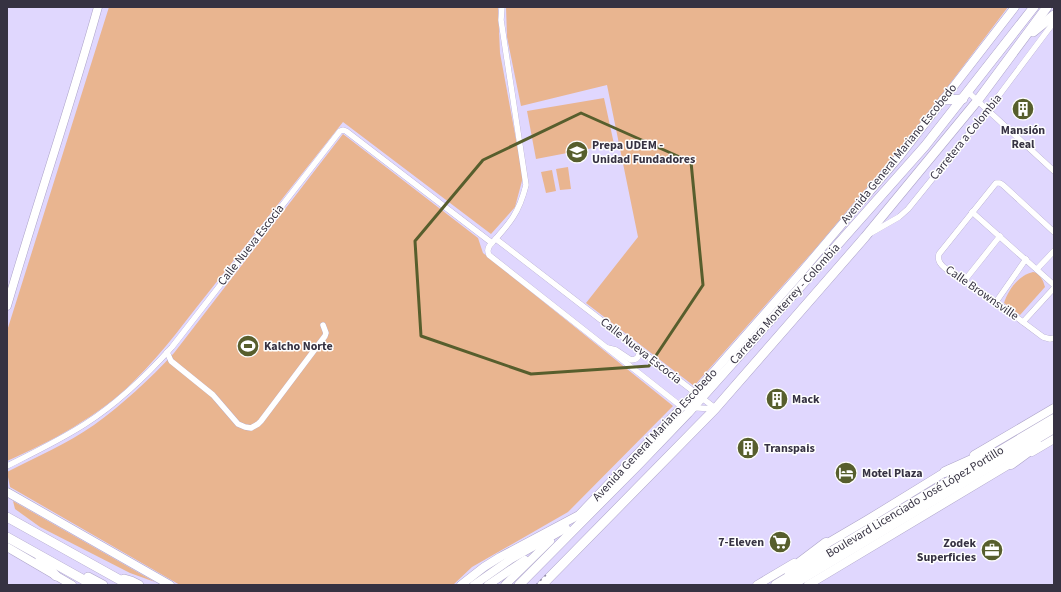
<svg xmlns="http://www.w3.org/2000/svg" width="1061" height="592" viewBox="0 0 1061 592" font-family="'Source Sans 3',sans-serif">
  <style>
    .green { fill: #e9b590 }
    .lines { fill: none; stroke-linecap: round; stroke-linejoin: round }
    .street-casing { stroke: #ada4c9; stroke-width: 6 }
    .secondary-casing { stroke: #ada4c9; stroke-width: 9 }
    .primary-casing { stroke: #ada4c9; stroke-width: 10 }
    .highway-casing { stroke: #ada4c9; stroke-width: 11 }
    .street { stroke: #fff; stroke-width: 5.5 }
    .secondary { stroke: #fff; stroke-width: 8 }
    .primary { stroke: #fff; stroke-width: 9 }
    .highway { stroke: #fff; stroke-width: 10 }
    .rail { stroke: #908aa6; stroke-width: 1.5; stroke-dasharray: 2 4; stroke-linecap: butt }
    .marked { fill: none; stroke: #575e2d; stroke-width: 3; stroke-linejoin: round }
    .labels { text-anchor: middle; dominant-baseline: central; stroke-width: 3; stroke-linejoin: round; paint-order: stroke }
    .poi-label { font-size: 12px; font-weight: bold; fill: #363242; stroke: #fefefe; text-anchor: start }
    .street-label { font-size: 12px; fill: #363242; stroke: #fefefe }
  </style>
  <rect width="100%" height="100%" fill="#e0d7fe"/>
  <g class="green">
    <path d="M109 7H498L500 53 523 177 515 207 491 234 343 122C300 176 258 230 215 284 189 316 164 352 134 381 99 416 52 441 7 461V331Z"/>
    <polygon points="506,7 1008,7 911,135 815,249 694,386 586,303 638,237 607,85 521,106 507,37"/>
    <polygon points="604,98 614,144 536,159 527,111"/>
    <path d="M343 134 478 238 483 253 673 406 568 512 472 567 453 585H180L10 487 7 472C36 457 67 444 94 425 123 404 149 380 174 353Z"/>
    <polygon points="568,167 571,189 560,190 556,169"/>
    <polygon points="552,170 556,191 546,193 541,172"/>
    <path d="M1033 272 1038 273 1043 281 1045 287 1020 315 1004 303C1008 290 1019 275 1033 272Z"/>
    <polygon points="13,501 155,582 130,573 40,527 15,509"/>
  </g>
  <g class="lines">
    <g class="street-casing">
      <g id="street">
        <path d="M502 7 501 20 526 185C519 213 510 223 491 244 488 247 487 251 489 255L682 407 715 409"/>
        <polyline points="968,92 1054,171"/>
        <polyline points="972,212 1054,285"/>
        <path d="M1054 232 1003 185 1000 183H996L939 254C937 261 941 265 946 269L996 302 1043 337 1050 339 1054 338"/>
        <polyline points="871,233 899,217 908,209 988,110 1054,22"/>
        <polyline points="496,239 715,408"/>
        <polyline points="1037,269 1054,251"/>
        <polyline points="965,280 1000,236"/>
        <polyline points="996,302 1026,259"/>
        <polyline points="1023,322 1054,288"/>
        <path d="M608 348 616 350 631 360C638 360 640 355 639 350"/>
        <polyline points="167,352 171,361 213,395 238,424 245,427 251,428 258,424 261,421 325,336 326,333 323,325"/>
        <path d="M7 466C33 453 60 440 85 424 118 403 146 376 172 347L340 131 343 130 346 131 492 243"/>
      </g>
    </g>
    <g class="secondary-casing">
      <g id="secondary">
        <path d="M7 306C36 206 70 107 98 7"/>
        <polyline points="1032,452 1054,439"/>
        <polyline points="974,455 1054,408"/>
        <polyline points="7,492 170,585"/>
        <polyline points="7,547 72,585"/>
        <polyline points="821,547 867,520 950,469"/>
        <polyline points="461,585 484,567 500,557 579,515 695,393 798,276 899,157 1015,7"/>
        <polyline points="474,585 511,559 566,528"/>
        <polyline points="488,585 525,560"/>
        <polyline points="505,585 550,541"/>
        <polyline points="757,585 794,563"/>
        <polyline points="808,585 1015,461"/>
      </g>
    </g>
    <g class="primary-casing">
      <g id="primary">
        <polyline points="1033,32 1054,15"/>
        <polyline points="943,100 963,99"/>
        <polyline points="658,432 674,427"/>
        <polyline points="7,517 129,585"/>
        <polyline points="7,537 93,585"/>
        <polyline points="40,558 56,576"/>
        <polyline points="88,577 103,585"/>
        <polyline points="124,579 131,581 139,585"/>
        <polyline points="519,585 639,464 688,413 777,313 925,146 1034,7"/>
        <polyline points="542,585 715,409 818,291 865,237 978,100 1047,7"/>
      </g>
    </g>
    <g class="highway-casing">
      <g id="highway">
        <polyline points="1011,464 1037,445"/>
        <polyline points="945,472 985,454"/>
        <polyline points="789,571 826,543"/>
        <polyline points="776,585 1054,419"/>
        <polyline points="791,585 1054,428"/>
      </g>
    </g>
    <use href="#street" class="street"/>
    <use href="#secondary" class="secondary"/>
    <use href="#primary" class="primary"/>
    <use href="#highway" class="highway"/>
    <polyline class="rail" points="536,585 548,573"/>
  </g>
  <path class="marked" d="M581 113 691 162 703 285 649 366 531 374 421 336 415 241 483 160Z"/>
  <defs>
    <g id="building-disc" transform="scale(1.15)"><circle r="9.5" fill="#575e2d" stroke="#fefefe"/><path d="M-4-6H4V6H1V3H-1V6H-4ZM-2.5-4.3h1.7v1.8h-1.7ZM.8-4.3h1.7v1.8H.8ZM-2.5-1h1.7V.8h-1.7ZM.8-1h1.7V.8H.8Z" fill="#fff"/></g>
    <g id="university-disc" transform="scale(1.15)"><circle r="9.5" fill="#575e2d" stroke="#fefefe"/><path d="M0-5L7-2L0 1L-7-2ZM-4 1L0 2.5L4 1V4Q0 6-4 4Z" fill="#fff"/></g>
    <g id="stadium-disc" transform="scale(1.15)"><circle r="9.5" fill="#575e2d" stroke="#fefefe"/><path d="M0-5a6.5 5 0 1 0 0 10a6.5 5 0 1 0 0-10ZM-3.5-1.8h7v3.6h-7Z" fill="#fff"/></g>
    <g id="hotel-disc" transform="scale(1.15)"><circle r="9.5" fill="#575e2d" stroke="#fefefe"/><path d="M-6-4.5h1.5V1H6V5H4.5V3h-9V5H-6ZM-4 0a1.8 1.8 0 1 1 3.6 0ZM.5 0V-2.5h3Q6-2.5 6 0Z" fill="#fff"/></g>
    <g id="supermarket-disc" transform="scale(1.15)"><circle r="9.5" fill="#575e2d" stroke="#fefefe"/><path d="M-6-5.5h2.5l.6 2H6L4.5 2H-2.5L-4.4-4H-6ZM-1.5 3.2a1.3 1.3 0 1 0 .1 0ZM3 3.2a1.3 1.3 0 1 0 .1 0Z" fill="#fff"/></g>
    <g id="office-disc" transform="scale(1.15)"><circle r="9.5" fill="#575e2d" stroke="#fefefe"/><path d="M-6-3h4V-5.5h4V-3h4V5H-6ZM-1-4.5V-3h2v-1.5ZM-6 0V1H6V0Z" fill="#fff"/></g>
  </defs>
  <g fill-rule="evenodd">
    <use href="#building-disc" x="1023" y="109"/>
    <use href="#university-disc" x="577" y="152"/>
    <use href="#stadium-disc" x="248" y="346"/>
    <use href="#building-disc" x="777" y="399"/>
    <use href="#building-disc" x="748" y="448"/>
    <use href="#hotel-disc" x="846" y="473"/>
    <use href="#supermarket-disc" x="780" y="542"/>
    <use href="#office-disc" x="992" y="550"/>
  </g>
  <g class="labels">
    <g class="poi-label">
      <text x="1023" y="130" text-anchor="middle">Mansión<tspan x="1023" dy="14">Real</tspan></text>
      <text x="592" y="145">Prepa UDEM -<tspan x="592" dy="14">Unidad Fundadores</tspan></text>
      <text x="264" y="346">Kalcho Norte</text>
      <text x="792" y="399">Mack</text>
      <text x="764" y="448">Transpais</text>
      <text x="862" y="473">Motel Plaza</text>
      <text x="764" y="542" text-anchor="end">7-Eleven</text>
      <text x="976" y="543" text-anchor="end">Zodek<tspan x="976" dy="14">Superficies</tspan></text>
    </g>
    <g class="street-label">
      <text transform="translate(966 137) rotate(-51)">Carretera a Colombia</text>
      <text transform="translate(899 154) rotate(-51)">Avenida General Mariano Escobedo</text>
      <text transform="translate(251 245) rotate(-52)">Calle Nueva Escocia</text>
      <text transform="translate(982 293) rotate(35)">Calle Brownsville</text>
      <text transform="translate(785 304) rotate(-48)">Carretera Monterrey - Colombia</text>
      <text transform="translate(641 351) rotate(38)">Calle Nueva Escocia</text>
      <text transform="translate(655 435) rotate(-47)">Avenida General Mariano Escobedo</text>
      <text transform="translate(915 502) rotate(-31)">Boulevard Licenciado José López Portillo</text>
    </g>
  </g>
  <rect width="1061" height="592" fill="none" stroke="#363242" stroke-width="16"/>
</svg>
